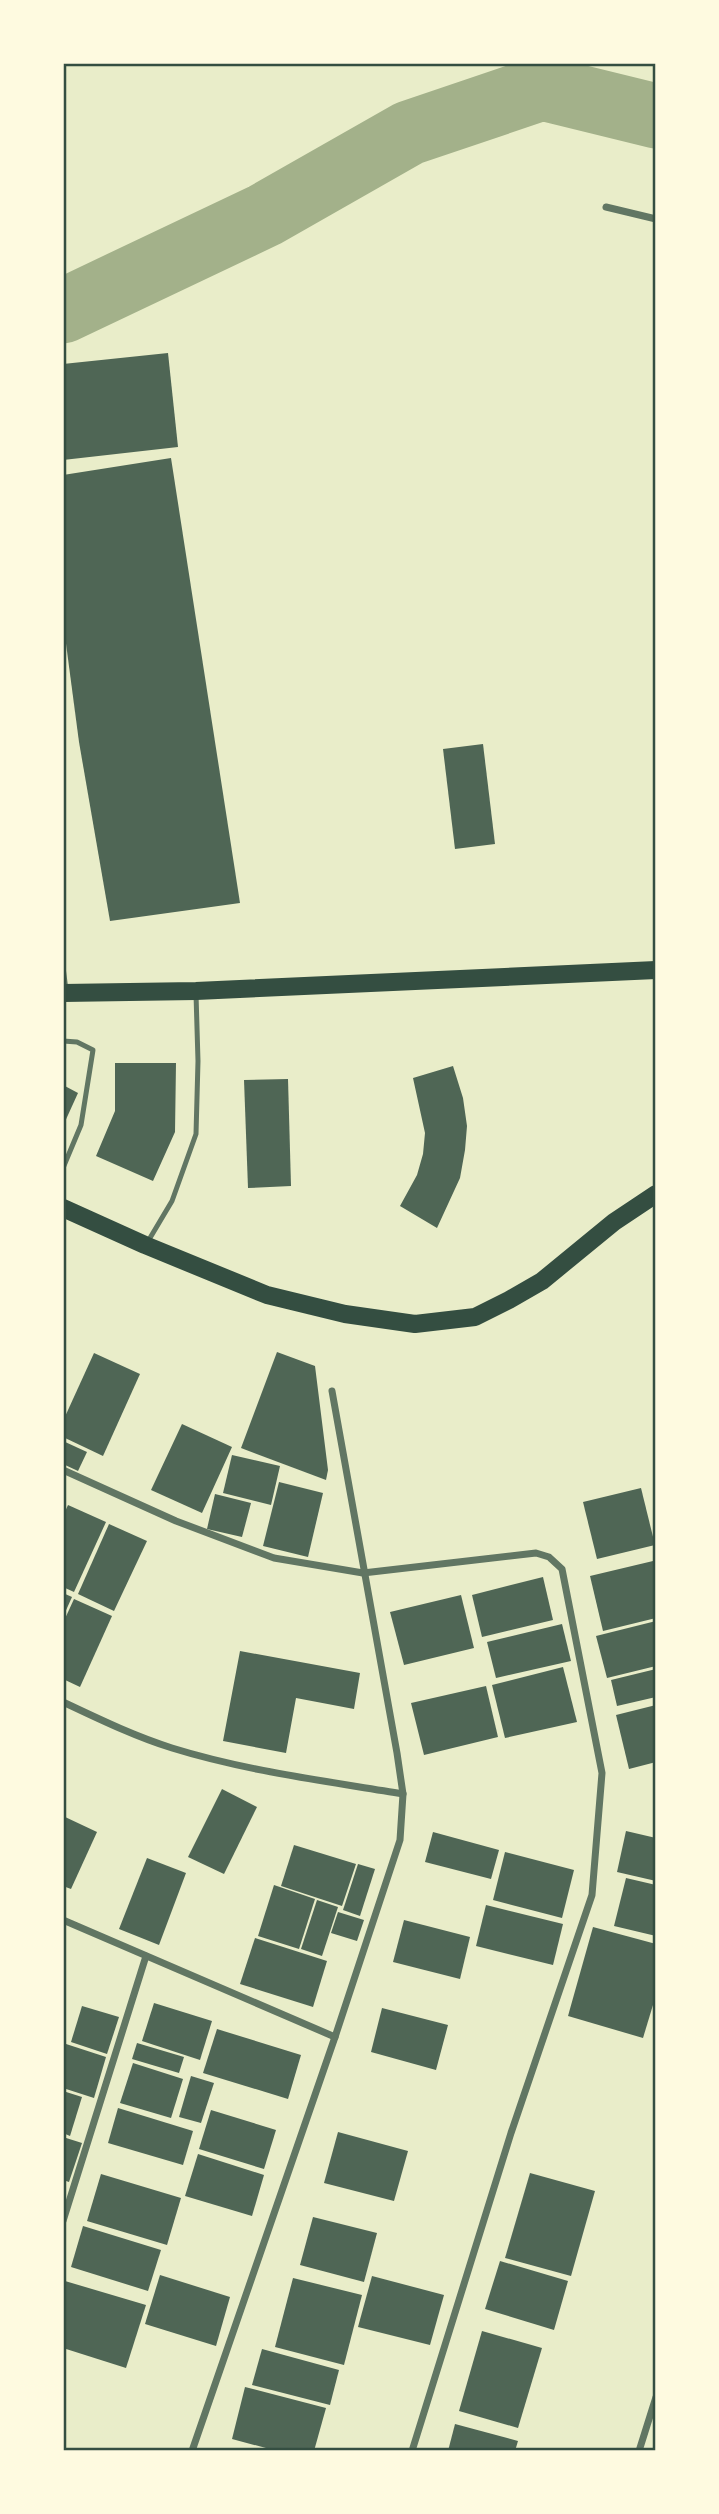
<svg xmlns="http://www.w3.org/2000/svg" width="719" height="2514" viewBox="0 0 719 2514" font-family="'Libre Baskerville',serif">
  <style>
    .lines { fill: none; stroke-linecap: round; stroke-linejoin: round }
    .river { stroke: #a3b18a; stroke-width: 65 }
    .building { fill: #4f6655 }
    .service { stroke: #617663; stroke-width: 5 }
    .minor { stroke: #617663; stroke-width: 7 }
    .primary { stroke: #344e41; stroke-width: 18 }
    .neatline { fill: none; stroke: #344e41; stroke-width: 2.5 }
  </style>
  <rect width="100%" height="100%" fill="#e9edc9"/>
  <g class="lines">
    <polyline class="river" points="63,311 265,215 409,133 542,88 656,116"/>
  </g>
  <g class="building">
    <polygon points="168,353 178,447 63,460 63,364"/>
    <polygon points="171,458 240,903 110,921 79,742 63,621 63,475"/>
    <polygon points="483,744 495,844 455,849 443,749"/>
    <polygon points="115,1063 176,1063 175,1132 153,1181 96,1156 115,1111"/>
    <polygon points="453,1066 463,1098 467,1126 465,1150 460,1178 437,1228 400,1206 417,1175 423,1154 425,1133 413,1078"/>
    <polygon points="288,1079 291,1186 248,1188 244,1080"/>
    <polygon points="63,1085 78,1093 63,1126"/>
    <polygon points="277,1352 315,1366 328,1470 326,1480 241,1448"/>
    <polygon points="94,1353 140,1374 103,1456 63,1437 63,1421"/>
    <polygon points="182,1424 232,1447 202,1513 151,1490"/>
    <polygon points="63,1441 87,1452 78,1471 63,1464"/>
    <polygon points="232,1455 280,1466 271,1505 223,1493"/>
    <polygon points="279,1482 323,1493 308,1557 263,1546"/>
    <polygon points="641,1488 655,1545 597,1559 583,1502"/>
    <polygon points="215,1494 251,1503 242,1537 207,1529"/>
    <polygon points="68,1505 106,1522 74,1592 63,1587 63,1516"/>
    <polygon points="109,1524 147,1541 114,1611 78,1594"/>
    <polygon points="653,1561 656,1572 656,1618 603,1631 590,1576"/>
    <polygon points="543,1577 553,1620 482,1637 472,1595"/>
    <polygon points="63,1593 72,1597 63,1617"/>
    <polygon points="461,1595 474,1648 404,1665 390,1612"/>
    <polygon points="74,1599 112,1616 80,1687 63,1679 63,1623"/>
    <polygon points="656,1621 656,1666 607,1678 596,1636"/>
    <polygon points="562,1624 571,1661 496,1678 487,1642"/>
    <polygon points="240,1651 360,1673 354,1709 296,1698 286,1753 223,1741"/>
    <polygon points="563,1667 577,1722 505,1738 492,1685"/>
    <polygon points="656,1669 656,1697 617,1706 611,1680"/>
    <polygon points="486,1686 498,1737 424,1755 411,1703"/>
    <polygon points="656,1705 656,1762 629,1769 616,1715"/>
    <polygon points="222,1789 257,1807 224,1874 188,1857"/>
    <polygon points="63,1816 97,1832 71,1889 63,1886"/>
    <polygon points="626,1831 656,1838 656,1881 617,1872"/>
    <polygon points="433,1832 499,1850 491,1879 425,1862"/>
    <polygon points="294,1845 356,1864 342,1906 281,1886"/>
    <polygon points="505,1852 574,1870 562,1918 493,1900"/>
    <polygon points="147,1858 186,1873 159,1945 119,1929"/>
    <polygon points="358,1864 375,1869 360,1916 343,1910"/>
    <polygon points="626,1878 656,1885 656,1936 614,1926"/>
    <polygon points="274,1885 315,1899 299,1949 258,1936"/>
    <polygon points="317,1900 338,1907 322,1956 301,1949"/>
    <polygon points="486,1905 563,1924 553,1965 476,1946"/>
    <polygon points="338,1912 364,1920 357,1941 331,1933"/>
    <polygon points="404,1920 470,1937 460,1979 393,1962"/>
    <polygon points="593,1927 656,1944 656,1995 643,2038 568,2016"/>
    <polygon points="255,1938 327,1961 313,2007 240,1984"/>
    <polygon points="154,2003 212,2021 200,2060 142,2041"/>
    <polygon points="82,2006 119,2017 107,2054 71,2042"/>
    <polygon points="382,2008 448,2025 436,2070 371,2052"/>
    <polygon points="217,2029 301,2055 288,2099 203,2073"/>
    <polygon points="63,2043 106,2057 94,2098 63,2088"/>
    <polygon points="137,2043 184,2057 179,2073 132,2059"/>
    <polygon points="133,2063 183,2079 171,2118 120,2103"/>
    <polygon points="191,2076 214,2083 201,2123 179,2117"/>
    <polygon points="63,2091 82,2097 70,2136 63,2133"/>
    <polygon points="118,2108 193,2131 183,2165 108,2143"/>
    <polygon points="211,2110 276,2130 264,2169 199,2149"/>
    <polygon points="338,2132 408,2151 394,2201 324,2183"/>
    <polygon points="63,2137 82,2143 69,2182 63,2180"/>
    <polygon points="198,2154 264,2175 252,2216 185,2196"/>
    <polygon points="530,2173 595,2191 571,2276 505,2258"/>
    <polygon points="101,2174 181,2198 167,2245 87,2221"/>
    <polygon points="313,2217 377,2233 364,2282 300,2265"/>
    <polygon points="83,2226 161,2250 148,2291 71,2267"/>
    <polygon points="500,2261 568,2281 554,2330 485,2309"/>
    <polygon points="160,2275 230,2297 216,2346 145,2324"/>
    <polygon points="372,2276 444,2295 430,2345 358,2327"/>
    <polygon points="293,2278 362,2295 344,2365 275,2347"/>
    <polygon points="65,2281 146,2305 126,2368 63,2348 63,2288"/>
    <polygon points="482,2331 542,2348 518,2428 459,2411"/>
    <polygon points="262,2349 339,2370 330,2405 252,2385"/>
    <polygon points="245,2387 326,2408 314,2451 277,2451 232,2439"/>
    <polygon points="455,2424 518,2441 515,2451 448,2451"/>
  </g>
  <g class="lines">
    <g class="service">
      <polyline points="63,967 66,990"/>
      <polyline points="63,1041 77,1042 93,1050 81,1125 63,1168"/>
      <polyline points="147,1243 172,1201 196,1134 198,1061 196,994"/>
    </g>
    <g class="minor">
      <polyline points="606,207 656,219"/>
      <polyline points="63,1470 176,1521 274,1558 363,1573 536,1553 549,1557 562,1569 602,1773 592,1895 511,2133 412,2451"/>
      <path d="M63 1702C99 1719 134 1736 172 1748 246 1771 326 1781 403 1794"/>
      <polyline points="63,1920 335,2037"/>
      <polyline points="63,2221 146,1956"/>
      <polyline points="192,2451 335,2037 400,1840 403,1794 397,1753 332,1391"/>
      <polyline points="639,2451 656,2397"/>
    </g>
    <g class="primary">
      <polyline points="63,993 196,991 656,970"/>
      <polyline points="63,1208 145,1245 267,1295 345,1314 415,1324 475,1317 509,1300 542,1281 614,1222 656,1194"/>
    </g>
  </g>
  <rect width="719" height="2514" fill="none" stroke="#fefae0" stroke-width="130"/>
  <rect x="65" y="65" width="589" height="2384" class="neatline"/>
</svg>
